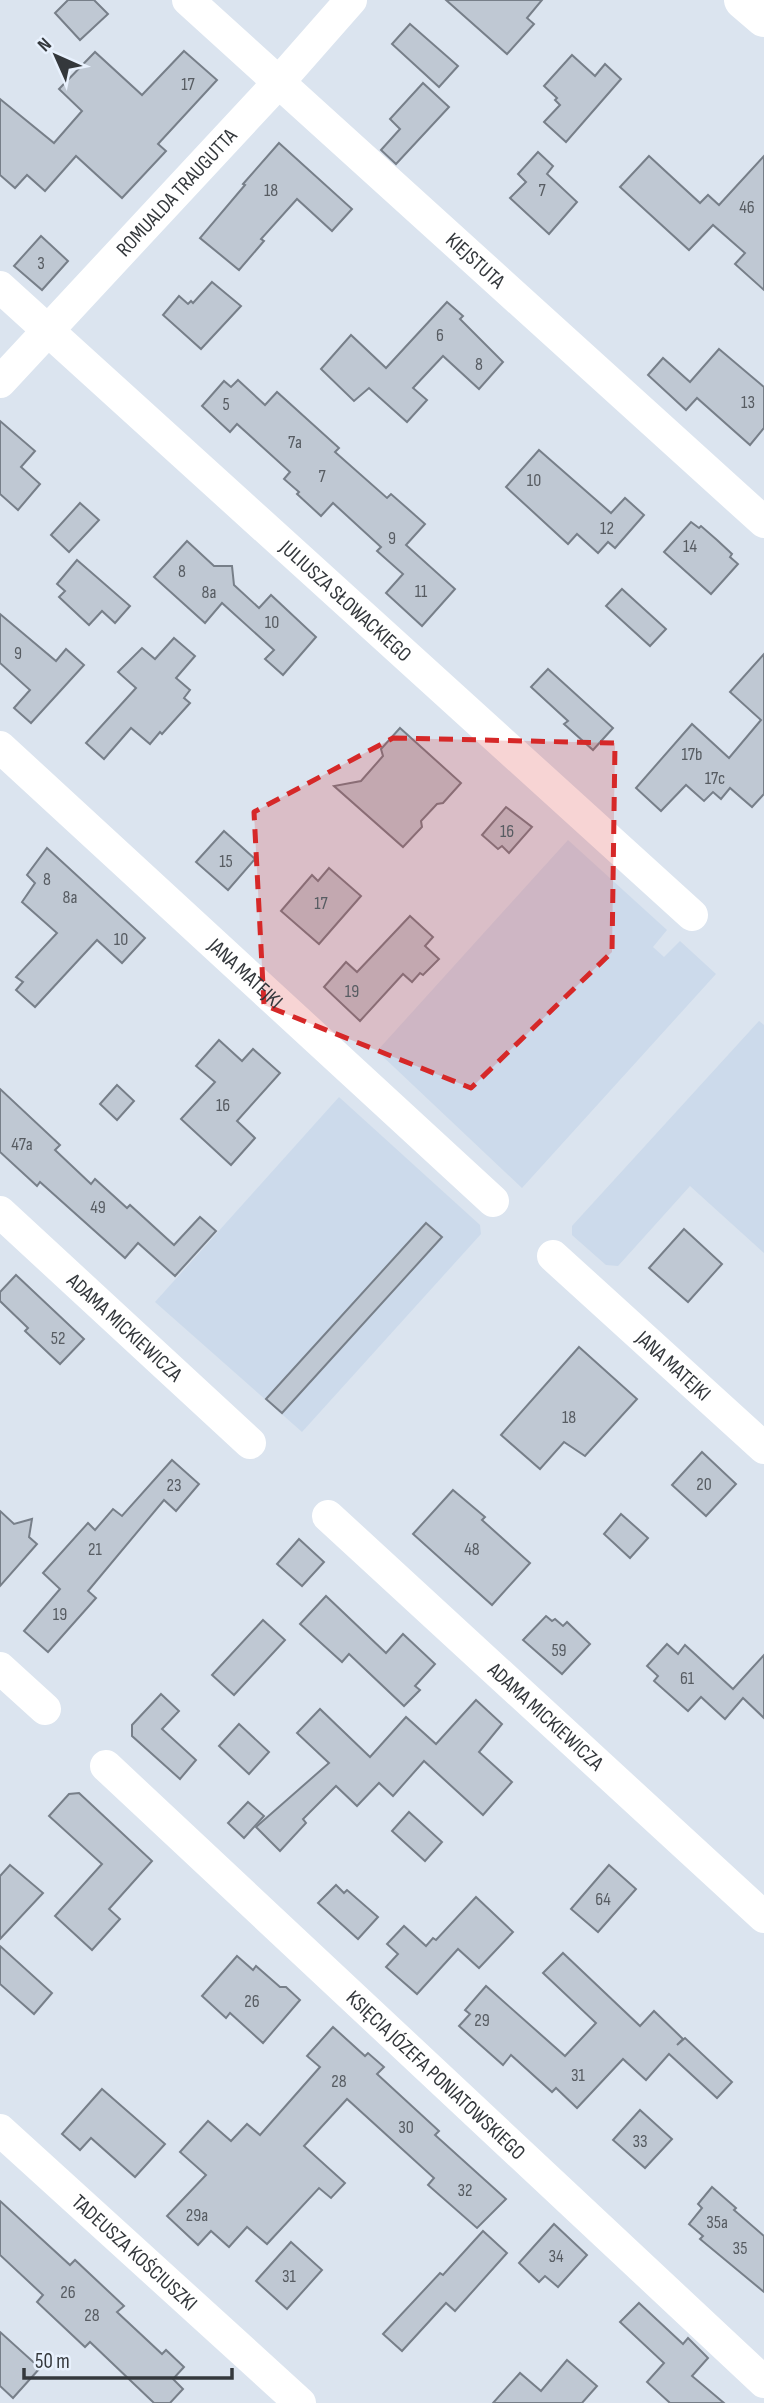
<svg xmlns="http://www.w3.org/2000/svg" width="764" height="2403" viewBox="0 0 764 2403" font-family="'Sofia Sans Condensed',sans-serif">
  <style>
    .built { fill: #ccdaeb }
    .building { fill: #bfc8d3; stroke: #777f89; stroke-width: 2 }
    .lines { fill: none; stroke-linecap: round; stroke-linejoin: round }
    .minor { stroke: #fff; stroke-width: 32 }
    .tertiary { stroke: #fff; stroke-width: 38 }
    .marked { fill: #d62828; fill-opacity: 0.2; stroke: #d62828; stroke-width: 5; stroke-dasharray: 14 9; stroke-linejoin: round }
    .labels { text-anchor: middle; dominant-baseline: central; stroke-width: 7; stroke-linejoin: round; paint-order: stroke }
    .number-label { font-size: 18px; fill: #575c62 }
    .street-label { font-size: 21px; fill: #34383c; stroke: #e8f1fd }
  </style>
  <rect width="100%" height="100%" fill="#dbe4ef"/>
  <g class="built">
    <polygon points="568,840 667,930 653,947 664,957 680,941 716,974 522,1188 377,1051"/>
    <polygon points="759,1021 764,1025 764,1253 690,1186 618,1266 606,1265 572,1235 572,1226"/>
    <polygon points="339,1097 480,1225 481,1234 302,1432 155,1302"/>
  </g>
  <g class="building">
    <polygon points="68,0 94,0 108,14 80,40 55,13"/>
    <polygon points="446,0 542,0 527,18 534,24 507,54"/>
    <polygon points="410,24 458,66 439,87 392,44"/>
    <polygon points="184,51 217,80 158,144 166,151 122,198 76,156 45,191 27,175 15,188 0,175 0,99 54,143 82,111 59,89 95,52 142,95"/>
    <polygon points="572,55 595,76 605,64 621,79 566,142 544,122 560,105 555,100 557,98 544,86"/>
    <polygon points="423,83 449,107 396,164 381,150 400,129 390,119"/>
    <polygon points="279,143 352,209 332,231 297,199 261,239 264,241 239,270 200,238 245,185 243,184"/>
    <polygon points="538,152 553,166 547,174 577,202 549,234 510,198 526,182 518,174"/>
    <polygon points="649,156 700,203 708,195 719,205 764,156 764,290 735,264 745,253 713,225 689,250 620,187"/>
    <polygon points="41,236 68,261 42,290 14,266"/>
    <polygon points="212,282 241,306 201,349 163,315 179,296 188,304 191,301 193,303"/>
    <polygon points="447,302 463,316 460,319 503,362 479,389 443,356 413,388 427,400 407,422 369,388 354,401 321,369 351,335 386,368"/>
    <polygon points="719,349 764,387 764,428 750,445 697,398 686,410 648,375 663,358 690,382"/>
    <polygon points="238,380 265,405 277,392 339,448 335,452 387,498 391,494 425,524 406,545 455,589 422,626 386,593 403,574 377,551 381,547 333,503 321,516 297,494 299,492 284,479 290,472 237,424 230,432 202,406 224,381 231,387"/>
    <polygon points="0,421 35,451 21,467 40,484 18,510 0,494"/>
    <polygon points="539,450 611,513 625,498 644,515 615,548 608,542 598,553 577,534 568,544 506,487"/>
    <polygon points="80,503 99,520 69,552 51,535"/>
    <polygon points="691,522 699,528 701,526 717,540 732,554 730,557 738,564 711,594 664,552"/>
    <polygon points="187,541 214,566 232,566 234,585 259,608 271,595 316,637 283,675 265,659 274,650 222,603 205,623 154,577"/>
    <polygon points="77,560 130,606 115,623 102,611 89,625 59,597 65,591 57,584"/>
    <polygon points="622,589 666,629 650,646 606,606"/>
    <polygon points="0,614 56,661 66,649 84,665 31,723 14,708 30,690 0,663"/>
    <polygon points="174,638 195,656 176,678 190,690 184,698 190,703 162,734 160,732 150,744 131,728 104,759 86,743 136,688 118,672 142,648 155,659"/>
    <polygon points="764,654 764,794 752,807 730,788 721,799 713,792 704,801 686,785 661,811 636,788 692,724 729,758 761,720 730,692"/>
    <polygon points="548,669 613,728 593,750 564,724 568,721 531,687"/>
    <polygon points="400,728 461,783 443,803 437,804 421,821 422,827 403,847 334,786 361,781 383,756 381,749"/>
    <polygon points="506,807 532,827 509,853 502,846 498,849 482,835"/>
    <polygon points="224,831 255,859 228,890 196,862"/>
    <polygon points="47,848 145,938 122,963 97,940 35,1007 16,990 23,982 16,977 57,933 22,902 35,883 27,875"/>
    <polygon points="329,868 361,896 319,944 281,911 312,875 318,881"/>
    <polygon points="410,916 433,937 425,946 439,959 423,975 420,973 412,982 403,974 360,1021 324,987 346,962 357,972"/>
    <polygon points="219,1040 242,1061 253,1049 280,1073 237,1121 255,1138 231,1165 181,1119 215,1082 196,1066"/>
    <polygon points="117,1085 134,1101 117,1120 100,1104"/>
    <polygon points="0,1089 60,1145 55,1150 91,1184 95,1179 127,1208 130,1205 174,1245 200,1217 216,1231 175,1276 138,1243 125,1258 40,1182 37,1186 0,1152"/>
    <polygon points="426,1223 442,1237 282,1413 266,1399"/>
    <polygon points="684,1229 722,1264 688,1302 649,1268"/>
    <polygon points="16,1275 84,1339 60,1364 25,1331 28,1328 0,1301 0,1292"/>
    <polygon points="579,1347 637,1399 585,1456 564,1442 540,1469 501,1435"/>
    <polygon points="702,1452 736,1484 706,1516 672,1485"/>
    <polygon points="172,1460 199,1484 176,1511 164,1500 88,1591 96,1598 48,1652 24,1631 60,1589 43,1573 88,1523 95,1530 113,1509 122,1516"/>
    <polygon points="453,1490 485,1517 482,1520 530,1563 492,1605 413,1534"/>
    <polygon points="0,1511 14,1524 32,1519 29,1537 37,1544 0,1586"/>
    <polygon points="621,1514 648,1538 630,1558 604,1534"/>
    <polygon points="299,1539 324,1562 302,1586 277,1564"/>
    <polygon points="326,1596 386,1653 403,1634 435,1664 415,1686 420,1690 404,1706 349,1654 342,1662 300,1624"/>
    <polygon points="546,1616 552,1621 555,1619 563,1626 567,1622 590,1644 562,1674 523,1640"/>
    <polygon points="263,1620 285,1640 234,1695 212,1675"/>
    <polygon points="667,1644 678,1654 685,1645 733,1689 764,1655 764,1718 743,1698 725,1719 701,1697 688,1711 654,1681 658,1676 647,1666"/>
    <polygon points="161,1694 179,1711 162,1729 196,1760 180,1779 132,1736 132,1725"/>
    <polygon points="476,1700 502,1724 479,1752 512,1782 483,1815 424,1761 393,1796 379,1783 357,1806 336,1786 303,1819 306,1823 280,1851 256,1827 329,1763 297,1733 320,1709 370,1757 406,1717 436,1744"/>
    <polygon points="239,1724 269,1752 249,1774 219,1746"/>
    <polygon points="79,1793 152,1861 109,1909 120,1919 92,1950 55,1916 102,1864 49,1816 69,1794"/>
    <polygon points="248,1802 264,1816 244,1838 228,1823"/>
    <polygon points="409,1812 442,1842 425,1861 392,1831"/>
    <polygon points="10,1865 43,1893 0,1939 0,1876"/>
    <polygon points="609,1865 636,1889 598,1932 571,1909"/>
    <polygon points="336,1885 344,1893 347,1890 378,1917 358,1939 318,1903"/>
    <polygon points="476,1897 513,1932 479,1968 458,1949 417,1994 386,1967 398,1954 387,1944 404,1926 426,1946 433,1938 436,1940"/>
    <polygon points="0,1946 52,1993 34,2014 0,1984"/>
    <polygon points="563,1953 640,2026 654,2011 683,2039 677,2045 685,2038 732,2082 717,2098 669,2054 646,2080 623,2059 577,2108 556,2088 552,2092 511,2055 503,2065 459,2026 470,2014 465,2010 486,1986 565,2056 596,2023 543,1973"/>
    <polygon points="237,1956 253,1970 256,1966 280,1987 286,1987 300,2000 263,2043 230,2013 226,2018 202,1996"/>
    <polygon points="333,2027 365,2056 368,2053 384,2067 377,2074 439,2131 435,2135 506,2199 477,2228 428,2185 434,2178 347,2099 304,2146 345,2183 331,2198 319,2188 267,2244 247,2227 229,2247 211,2231 198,2245 167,2216 206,2175 180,2152 208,2121 231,2141 247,2124 260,2135 320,2067 307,2056"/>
    <polygon points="102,2089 165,2144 135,2177 91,2138 80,2150 62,2134"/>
    <polygon points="640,2110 672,2139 645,2168 613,2140"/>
    <polygon points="712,2187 736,2208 734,2210 764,2236 764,2292 700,2239 703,2236 689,2224 702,2208 698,2204"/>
    <polygon points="0,2201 70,2265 75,2260 124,2306 117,2312 162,2354 166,2350 184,2367 173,2379 183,2389 170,2403 154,2403 90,2342 85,2347 37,2302 43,2295 0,2255"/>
    <polygon points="554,2224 587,2255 558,2287 545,2276 539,2282 519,2263"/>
    <polygon points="483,2231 507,2253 455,2311 446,2303 402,2351 383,2334 440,2273 443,2275"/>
    <polygon points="291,2242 322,2270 287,2309 256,2281"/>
    <polygon points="639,2303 683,2344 688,2338 708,2358 692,2376 724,2403 670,2403 647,2382 664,2363 620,2322"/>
    <polygon points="0,2332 40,2368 13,2398 0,2386"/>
    <polygon points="567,2360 597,2386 582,2403 493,2403 520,2373 541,2391"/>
  </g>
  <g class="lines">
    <g class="minor">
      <path id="s1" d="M188 0 764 522"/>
      <path id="s2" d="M0 287 692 915"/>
      <path id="s3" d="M0 382 278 83 351 0"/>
      <path id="s4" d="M0 747 493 1201"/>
      <path id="s5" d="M0 1212 250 1443"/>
      <path id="s6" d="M553 1256 764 1448"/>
      <path id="s7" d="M328 1516 764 1917"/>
      <polyline points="0,1668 45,1709"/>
      <path id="s8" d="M106 1766 764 2382"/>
      <path id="s9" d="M0 2130 300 2403"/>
    </g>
    <polyline class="tertiary" points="743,0 764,18"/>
  </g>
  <path class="marked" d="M393 738 615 743 612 952 471 1088 264 1005 254 812Z"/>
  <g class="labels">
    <g class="number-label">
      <text x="188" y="84">17</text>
      <text x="271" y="190">18</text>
      <text x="542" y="190">7</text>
      <text x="747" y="207">46</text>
      <text x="41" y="263">3</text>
      <text x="440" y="335">6</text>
      <text x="479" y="364">8</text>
      <text x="748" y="402">13</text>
      <text x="226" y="404">5</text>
      <text x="295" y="442">7a</text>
      <text x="322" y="476">7</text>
      <text x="534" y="480">10</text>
      <text x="607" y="528">12</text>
      <text x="392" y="538">9</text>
      <text x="690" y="546">14</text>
      <text x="182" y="571">8</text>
      <text x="421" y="591">11</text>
      <text x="209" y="592">8a</text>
      <text x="272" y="622">10</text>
      <text x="18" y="653">9</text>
      <text x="692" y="754">17b</text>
      <text x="715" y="778">17c</text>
      <text x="507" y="831">16</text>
      <text x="226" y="861">15</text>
      <text x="47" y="879">8</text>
      <text x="70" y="897">8a</text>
      <text x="321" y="903">17</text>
      <text x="121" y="939">10</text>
      <text x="352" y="991">19</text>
      <text x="223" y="1105">16</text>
      <text x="22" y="1144">47a</text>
      <text x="98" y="1207">49</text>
      <text x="58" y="1338">52</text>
      <text x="569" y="1417">18</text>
      <text x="704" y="1484">20</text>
      <text x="174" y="1485">23</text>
      <text x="95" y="1549">21</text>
      <text x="472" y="1549">48</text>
      <text x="60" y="1614">19</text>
      <text x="559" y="1650">59</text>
      <text x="687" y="1678">61</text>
      <text x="603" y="1899">64</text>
      <text x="252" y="2001">26</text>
      <text x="482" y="2020">29</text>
      <text x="578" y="2075">31</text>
      <text x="339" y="2081">28</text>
      <text x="406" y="2127">30</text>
      <text x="640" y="2141">33</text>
      <text x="465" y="2190">32</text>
      <text x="197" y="2215">29a</text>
      <text x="717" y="2222">35a</text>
      <text x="740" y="2248">35</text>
      <text x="556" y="2256">34</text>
      <text x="289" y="2276">31</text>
      <text x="68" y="2292">26</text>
      <text x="92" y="2315">28</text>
    </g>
    <g class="street-label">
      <text stroke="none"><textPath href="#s3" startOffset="259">ROMUALDA TRAUGUTTA</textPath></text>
      <text stroke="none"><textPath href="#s1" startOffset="388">KIEJSTUTA</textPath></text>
      <text stroke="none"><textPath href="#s2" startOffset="467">JULIUSZA SŁOWACKIEGO</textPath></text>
      <text stroke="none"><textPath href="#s4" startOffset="334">JANA MATEJKI</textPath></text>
      <text stroke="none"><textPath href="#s5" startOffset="170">ADAMA MICKIEWICZA</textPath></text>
      <text stroke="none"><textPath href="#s6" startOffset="163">JANA MATEJKI</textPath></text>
      <text stroke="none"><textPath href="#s7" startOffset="296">ADAMA MICKIEWICZA</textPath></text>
      <text stroke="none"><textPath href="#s8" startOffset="452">KSIĘCIA JÓZEFA PONIATOWSKIEGO</textPath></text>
      <text stroke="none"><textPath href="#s9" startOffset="182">TADEUSZA KOŚCIUSZKI</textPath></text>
    </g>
  </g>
  <g transform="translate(56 56) rotate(315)" stroke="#e8f1fd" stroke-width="5" paint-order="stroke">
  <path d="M0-5L12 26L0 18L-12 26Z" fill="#34383c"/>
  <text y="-10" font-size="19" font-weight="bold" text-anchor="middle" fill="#34383c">N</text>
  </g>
  <path d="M24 2368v10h208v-10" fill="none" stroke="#34383c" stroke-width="3.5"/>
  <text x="35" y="2368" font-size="21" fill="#34383c" stroke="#e8f1fd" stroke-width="5" paint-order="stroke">50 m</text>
</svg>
